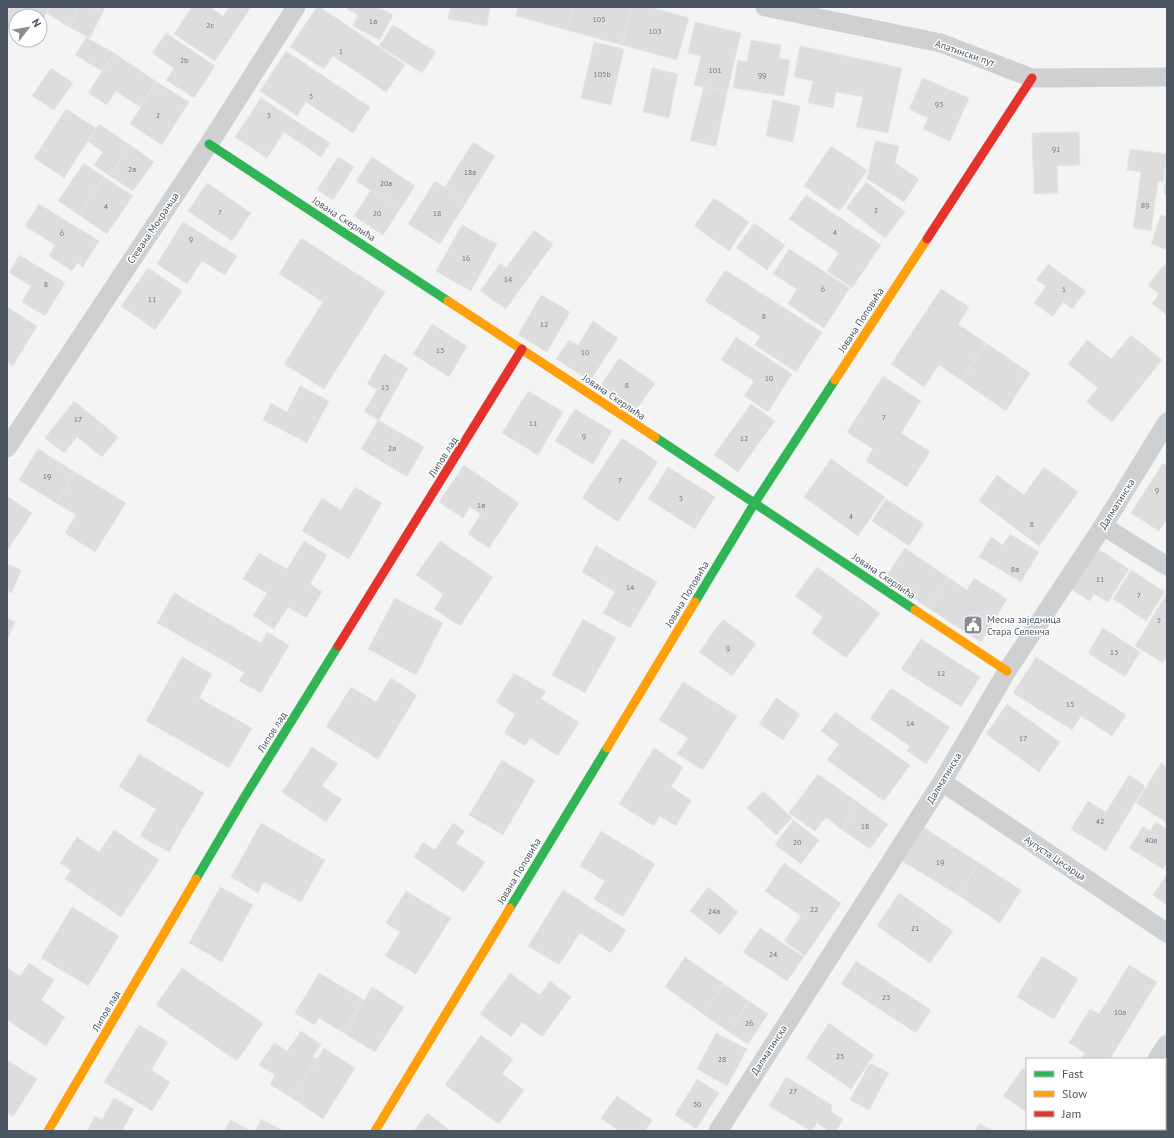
<svg xmlns="http://www.w3.org/2000/svg" width="1174" height="1138" viewBox="0 0 1174 1138" font-family="'PT Sans',sans-serif">
  <style>
    .building { fill: #ddddde; stroke: #e5e6e7 }
    .lines { fill: none; stroke-linecap: round; stroke-linejoin: round }
    .street { stroke: #ced0d2; stroke-width: 19 }
    .fast { stroke: #30b455; stroke-width: 9 }
    .slow { stroke: #ff9f0a; stroke-width: 9 }
    .jam { stroke: #e5322d; stroke-width: 9 }
    .labels { text-anchor: middle; dominant-baseline: central; stroke-width: 3; stroke-linejoin: round; paint-order: stroke }
    .number-label { font-size: 8px; fill: #707881 }
    .street-label { font-size: 10px; fill: #4a5661; stroke: #fff }
    .poi-label { font-size: 10px; fill: #4a5661; stroke: #fff; text-anchor: start }
  </style>
  <rect width="100%" height="100%" fill="#f4f4f4"/>
  <g class="building">
    <polygon points="7,7 50,7 40,23 40,16 16,16 16,34 7,28"/>
    <polygon points="50,7 79,7 69,27 47,13"/>
    <polygon points="79,7 90,7 102,14 90,38 69,27"/>
    <polygon points="90,7 105,7 102,14"/>
    <polygon points="192,7 210,7 223,16 229,7 251,7 215,61 174,34"/>
    <polygon points="317,7 320,7 405,65 386,92 333,56 324,69 290,47"/>
    <polygon points="348,7 377,7 393,15 380,40 353,26 358,15 347,9"/>
    <polygon points="450,7 490,7 487,26 448,19"/>
    <polygon points="518,7 573,7 567,30 516,16"/>
    <polygon points="573,7 632,7 622,45 567,30"/>
    <polygon points="632,7 650,7 689,18 677,60 622,45"/>
    <polygon points="695,22 741,33 727,93 694,85 701,56 688,53"/>
    <polygon points="393,25 436,52 422,73 379,46"/>
    <polygon points="166,33 215,66 194,98 166,80 174,68 152,53"/>
    <polygon points="86,37 114,53 102,71 75,55"/>
    <polygon points="751,40 781,45 779,58 790,60 784,96 733,88 738,60 747,62"/>
    <polygon points="594,42 624,49 611,105 581,98"/>
    <polygon points="800,46 902,68 888,133 856,127 863,97 836,92 833,108 808,103 813,81 794,77"/>
    <polygon points="286,51 370,107 353,133 306,102 297,116 260,91"/>
    <polygon points="114,53 157,82 140,107 116,91 107,105 88,93"/>
    <polygon points="51,68 73,83 54,110 32,96"/>
    <polygon points="652,68 678,74 669,118 643,112"/>
    <polygon points="923,78 969,98 950,141 923,129 928,118 909,109"/>
    <polygon points="157,82 189,102 162,145 130,124"/>
    <polygon points="704,87 727,93 716,146 690,141"/>
    <polygon points="261,98 330,143 321,157 284,132 267,158 235,137"/>
    <polygon points="773,100 800,106 793,142 766,136"/>
    <polygon points="66,109 96,128 64,178 34,158"/>
    <polygon points="99,124 130,145 110,176 94,165 103,152 88,141"/>
    <polygon points="1079,132 1080,165 1057,166 1058,193 1034,194 1032,133"/>
    <polygon points="875,141 899,146 895,163 919,179 904,202 867,179"/>
    <polygon points="473,142 495,156 467,201 445,187"/>
    <polygon points="130,145 154,162 133,191 110,176"/>
    <polygon points="831,146 867,170 840,211 804,186"/>
    <polygon points="1130,149 1167,154 1163,182 1158,181 1151,231 1133,228 1141,172 1127,170"/>
    <polygon points="338,157 354,167 333,200 317,190"/>
    <polygon points="372,157 415,186 400,209 356,181"/>
    <polygon points="84,163 104,177 79,215 58,201"/>
    <polygon points="1167,163 1167,195 1164,194"/>
    <polygon points="104,177 133,196 107,234 79,215"/>
    <polygon points="435,181 467,201 440,244 408,224"/>
    <polygon points="866,182 905,212 885,238 846,208"/>
    <polygon points="207,183 251,213 232,241 188,211"/>
    <polygon points="371,190 400,209 383,235 354,216"/>
    <polygon points="806,195 881,245 852,288 827,271 839,253 789,219"/>
    <polygon points="714,198 749,222 729,251 694,226"/>
    <polygon points="39,204 99,241 83,267 77,263 72,271 49,256 55,245 25,226"/>
    <polygon points="1161,215 1167,217 1167,250 1151,244"/>
    <polygon points="183,222 237,256 225,275 202,261 187,284 157,264"/>
    <polygon points="754,223 785,245 767,270 736,248"/>
    <polygon points="462,225 497,244 471,291 436,271"/>
    <polygon points="534,230 553,244 506,309 480,291 500,263 506,268"/>
    <polygon points="301,238 385,292 324,389 284,364 323,302 279,274"/>
    <polygon points="789,249 850,288 824,328 788,304 797,289 773,274"/>
    <polygon points="19,255 65,283 45,316 22,302 31,286 9,273"/>
    <polygon points="1048,264 1086,291 1072,309 1063,302 1053,317 1034,303 1046,286 1036,280"/>
    <polygon points="1164,265 1167,267 1167,315 1152,304 1159,294 1148,285"/>
    <polygon points="148,268 182,291 155,330 121,306"/>
    <polygon points="725,270 822,332 796,372 755,345 760,336 705,301"/>
    <polygon points="941,289 969,307 958,324 986,343 961,380 939,365 924,387 891,364"/>
    <polygon points="541,295 570,312 547,352 518,335"/>
    <polygon points="7,307 37,326 13,366 7,362"/>
    <polygon points="593,321 618,338 590,381 556,359 569,340 578,345"/>
    <polygon points="432,324 467,346 449,377 413,354"/>
    <polygon points="1131,335 1162,360 1112,422 1086,402 1098,388 1068,364 1087,340 1111,359"/>
    <polygon points="736,337 792,374 768,412 744,396 754,381 721,360"/>
    <polygon points="986,343 1030,373 1006,411 961,380"/>
    <polygon points="384,354 408,368 379,420 364,412 377,390 367,384"/>
    <polygon points="619,358 655,383 634,413 599,388"/>
    <polygon points="883,376 921,401 901,433 930,452 907,487 866,461 873,449 847,432"/>
    <polygon points="300,386 329,401 307,443 263,420 271,403 287,412"/>
    <polygon points="528,391 563,412 538,455 502,433"/>
    <polygon points="74,401 118,437 102,457 77,437 64,453 45,438"/>
    <polygon points="751,404 775,421 738,472 714,455"/>
    <polygon points="575,409 612,431 593,464 555,441"/>
    <polygon points="378,420 424,447 407,477 361,449"/>
    <polygon points="622,438 658,462 618,522 582,498"/>
    <polygon points="38,449 75,472 56,503 19,480"/>
    <polygon points="831,459 885,497 858,536 804,497"/>
    <polygon points="1163,463 1167,466 1167,519 1159,531 1131,513"/>
    <polygon points="464,465 519,503 489,548 468,534 481,514 470,507 463,518 439,502"/>
    <polygon points="668,467 715,497 695,529 648,499"/>
    <polygon points="1044,467 1078,492 1039,546 979,501 997,475 1024,495"/>
    <polygon points="75,472 126,503 95,552 65,533 76,515 56,503"/>
    <polygon points="355,487 382,503 349,559 302,531 322,498 341,510"/>
    <polygon points="7,496 32,513 7,551"/>
    <polygon points="886,499 924,524 909,546 872,521"/>
    <polygon points="1010,534 1039,552 1021,582 979,557 991,537 1003,545"/>
    <polygon points="304,541 327,555 310,584 322,592 306,618 288,607 274,629 253,616 267,593 243,579 259,553 287,569"/>
    <polygon points="440,541 493,577 460,626 434,609 443,594 416,575"/>
    <polygon points="596,546 657,582 630,628 603,613 615,592 582,572"/>
    <polygon points="905,548 949,578 928,608 885,578"/>
    <polygon points="1097,548 1129,569 1108,602 1094,594 1090,601 1071,589"/>
    <polygon points="7,564 21,570 12,593 7,591"/>
    <polygon points="817,567 880,613 846,658 812,633 823,617 795,596"/>
    <polygon points="1131,570 1165,592 1146,621 1113,599"/>
    <polygon points="949,578 967,590 974,578 1007,599 981,642 928,608"/>
    <polygon points="174,593 261,643 267,632 289,645 261,693 239,681 244,672 157,623"/>
    <polygon points="1167,593 1167,656 1163,663 1135,646"/>
    <polygon points="395,598 443,623 416,675 368,649"/>
    <polygon points="7,618 15,622 7,640"/>
    <polygon points="583,619 616,638 585,693 552,675"/>
    <polygon points="723,619 756,644 732,676 699,652"/>
    <polygon points="1103,628 1140,652 1125,677 1088,653"/>
    <polygon points="921,639 980,677 961,707 901,669"/>
    <polygon points="182,657 212,674 199,698 252,728 229,768 146,721"/>
    <polygon points="1036,657 1126,715 1112,736 1081,716 1072,730 1013,693"/>
    <polygon points="514,673 546,692 541,699 579,722 558,756 530,738 525,746 504,733 515,714 496,702"/>
    <polygon points="391,678 417,695 378,759 326,727 351,687 376,702"/>
    <polygon points="683,682 737,716 703,770 677,754 688,738 659,720"/>
    <polygon points="891,688 950,727 926,764 907,751 910,746 870,719"/>
    <polygon points="776,698 800,714 783,740 759,724"/>
    <polygon points="1007,704 1060,742 1039,772 986,734"/>
    <polygon points="835,712 910,765 884,801 827,760 839,744 821,731"/>
    <polygon points="312,747 338,764 322,786 342,799 326,822 282,792"/>
    <polygon points="654,748 683,767 671,787 691,800 676,826 660,816 654,826 619,804"/>
    <polygon points="139,754 204,793 169,852 140,836 156,809 119,787"/>
    <polygon points="502,760 535,780 503,835 469,815"/>
    <polygon points="1161,763 1167,767 1167,823 1136,803"/>
    <polygon points="818,774 859,803 841,829 826,817 815,831 789,813"/>
    <polygon points="1129,775 1145,786 1106,851 1071,829 1088,801 1106,812"/>
    <polygon points="763,791 792,818 776,835 747,808"/>
    <polygon points="859,803 888,824 870,849 841,829"/>
    <polygon points="793,820 819,840 801,864 775,845"/>
    <polygon points="1156,822 1167,829 1167,863 1163,869 1129,848 1143,826 1150,831"/>
    <polygon points="261,823 325,860 301,902 264,882 258,893 231,877"/>
    <polygon points="453,823 465,831 456,843 485,862 464,892 414,857 423,842 435,850"/>
    <polygon points="923,827 979,863 958,895 902,861"/>
    <polygon points="114,830 159,860 121,917 65,879 71,870 60,863 77,837 99,852"/>
    <polygon points="601,831 655,864 623,917 594,899 605,881 580,866"/>
    <polygon points="784,863 841,903 805,956 784,941 801,916 765,891"/>
    <polygon points="979,863 1021,890 1000,923 958,895"/>
    <polygon points="1167,874 1167,905 1153,895"/>
    <polygon points="220,887 253,905 222,962 189,943"/>
    <polygon points="708,887 738,912 720,935 690,911"/>
    <polygon points="563,890 626,930 611,953 580,933 559,965 528,946"/>
    <polygon points="406,891 451,918 416,974 385,956 400,932 386,923"/>
    <polygon points="899,893 953,931 930,963 877,926"/>
    <polygon points="72,907 119,936 88,986 41,958"/>
    <polygon points="760,928 804,957 787,981 743,952"/>
    <polygon points="1042,956 1078,979 1054,1019 1017,997"/>
    <polygon points="685,957 724,984 703,1014 665,987"/>
    <polygon points="856,961 931,1010 916,1033 841,984"/>
    <polygon points="29,963 54,980 41,1000 65,1017 46,1046 7,1020 7,968 20,976"/>
    <polygon points="1129,965 1157,982 1110,1059 1081,1059 1085,1053 1069,1043 1090,1009 1099,1014"/>
    <polygon points="182,968 263,1023 237,1061 156,1005"/>
    <polygon points="319,973 364,1000 344,1033 319,1018 315,1025 295,1013"/>
    <polygon points="510,973 540,995 550,981 571,997 542,1037 522,1022 511,1037 480,1014"/>
    <polygon points="724,984 749,1001 729,1032 703,1014"/>
    <polygon points="372,987 404,1007 375,1052 344,1033"/>
    <polygon points="749,1001 768,1014 748,1044 729,1032"/>
    <polygon points="829,1023 874,1055 851,1089 806,1058"/>
    <polygon points="139,1025 168,1042 151,1070 170,1082 152,1111 104,1082"/>
    <polygon points="301,1031 321,1044 313,1056 317,1059 292,1098 270,1084 275,1075 259,1065 274,1043 287,1051"/>
    <polygon points="716,1033 747,1049 727,1086 697,1069"/>
    <polygon points="481,1035 513,1059 502,1074 524,1090 499,1124 445,1085"/>
    <polygon points="324,1048 355,1068 323,1119 292,1098"/>
    <polygon points="7,1060 37,1079 13,1117 7,1113"/>
    <polygon points="870,1063 889,1073 869,1110 850,1100"/>
    <polygon points="1023,1068 1027,1071 1027,1112 1003,1096"/>
    <polygon points="786,1077 832,1105 831,1112 843,1119 836,1131 829,1131 817,1123 811,1131 769,1106"/>
    <polygon points="697,1079 719,1093 696,1129 675,1115"/>
    <polygon points="617,1096 652,1120 645,1131 619,1131 601,1118"/>
    <polygon points="114,1098 134,1109 122,1131 87,1131 95,1116 102,1120"/>
    <polygon points="427,1113 451,1131 414,1131"/>
    <polygon points="261,1119 284,1131 255,1131"/>
    <polygon points="231,1120 251,1131 224,1131"/>
    <polygon points="1165,1121 1167,1122 1167,1131 1147,1131 1142,1129 1165,1129"/>
    <polygon points="979,1123 993,1131 975,1131"/>
    <polygon points="1037,1129 1064,1129 1063,1131 1039,1131"/>
  </g>
  <g class="lines">
    <g class="street">
      <polyline points="765,7 941,43 1032,78 1167,77"/>
      <polyline points="7,448 209,144 296,7"/>
      <polyline points="1103,526 1167,566"/>
      <polyline points="942,782 1167,933"/>
      <polyline points="1157,1059 1167,1044"/>
      <polyline points="718,1131 942,782 1007,671 1103,526 1167,422"/>
      <polyline points="1112,1131 1113,1129"/>
    </g>
    <g class="fast">
      <polyline points="209,144 448,301"/>
      <polyline points="655,437 915,610"/>
      <polyline points="695,602 754,504 835,380"/>
      <polyline points="196,879 242,801 338,646"/>
      <polyline points="510,908 607,748"/>
    </g>
    <g class="slow">
      <polyline points="448,301 655,437"/>
      <polyline points="835,380 927,239"/>
      <polyline points="915,610 1007,671"/>
      <polyline points="607,748 695,602"/>
      <polyline points="48,1131 196,879"/>
      <polyline points="375,1131 510,908"/>
    </g>
    <g class="jam">
      <polyline points="927,239 1032,78"/>
      <polyline points="338,646 522,349"/>
    </g>
  </g>
  <defs>
    <g id="civic-square" transform="scale(1)"><rect x="-9" y="-9" width="18" height="18" rx="4" fill="#868d94" stroke="#fff"/><path d="M-.6-6.5H3V-4.5H.6V-3L4-1V1h2V6H-6V1h2V-1L-.6-3ZM-1.2 2.5V6h2.4V2.5Z" fill="#fff"/></g>
  </defs>
  <g fill-rule="evenodd">
    <use href="#civic-square" x="973" y="625"/>
  </g>
  <g class="labels">
    <g class="number-label">
      <text x="599" y="19">105</text>
      <text x="373" y="21">1a</text>
      <text x="210" y="25">2c</text>
      <text x="655" y="31">103</text>
      <text x="341" y="51">1</text>
      <text x="184" y="60">2b</text>
      <text x="715" y="70">101</text>
      <text x="602" y="74">105b</text>
      <text x="762" y="75">99</text>
      <text x="311" y="96">3</text>
      <text x="939" y="104">93</text>
      <text x="158" y="115">2</text>
      <text x="269" y="115">5</text>
      <text x="1056" y="149">91</text>
      <text x="132" y="169">2a</text>
      <text x="470" y="172">18a</text>
      <text x="386" y="183">20a</text>
      <text x="1145" y="205">89</text>
      <text x="106" y="206">4</text>
      <text x="876" y="210">2</text>
      <text x="220" y="212">7</text>
      <text x="377" y="213">20</text>
      <text x="437" y="213">18</text>
      <text x="835" y="232">4</text>
      <text x="62" y="233">6</text>
      <text x="191" y="239">9</text>
      <text x="466" y="258">16</text>
      <text x="508" y="279">14</text>
      <text x="46" y="284">8</text>
      <text x="823" y="289">6</text>
      <text x="1064" y="289">1</text>
      <text x="152" y="299">11</text>
      <text x="764" y="316">8</text>
      <text x="544" y="324">12</text>
      <text x="440" y="350">13</text>
      <text x="585" y="352">10</text>
      <text x="769" y="378">10</text>
      <text x="627" y="385">8</text>
      <text x="385" y="387">15</text>
      <text x="884" y="417">7</text>
      <text x="78" y="419">17</text>
      <text x="533" y="423">11</text>
      <text x="584" y="436">9</text>
      <text x="744" y="438">12</text>
      <text x="392" y="448">2a</text>
      <text x="47" y="476">19</text>
      <text x="620" y="480">7</text>
      <text x="1157" y="490">9</text>
      <text x="681" y="498">5</text>
      <text x="481" y="505">1a</text>
      <text x="851" y="516">4</text>
      <text x="1032" y="524">8</text>
      <text x="1015" y="569">8a</text>
      <text x="1100" y="579">11</text>
      <text x="630" y="587">14</text>
      <text x="1139" y="595">7</text>
      <text x="1159" y="620">5</text>
      <text x="728" y="648">9</text>
      <text x="1114" y="652">13</text>
      <text x="941" y="673">12</text>
      <text x="1070" y="704">15</text>
      <text x="910" y="723">14</text>
      <text x="1023" y="738">17</text>
      <text x="1100" y="821">42</text>
      <text x="865" y="826">18</text>
      <text x="1151" y="840">40a</text>
      <text x="797" y="842">20</text>
      <text x="940" y="862">19</text>
      <text x="814" y="909">22</text>
      <text x="714" y="911">24a</text>
      <text x="915" y="928">21</text>
      <text x="773" y="954">24</text>
      <text x="886" y="997">23</text>
      <text x="1120" y="1012">10a</text>
      <text x="749" y="1023">26</text>
      <text x="840" y="1056">25</text>
      <text x="722" y="1059">28</text>
      <text x="793" y="1091">27</text>
      <text x="697" y="1104">30</text>
    </g>
    <g class="street-label">
      <text transform="translate(965 53) rotate(19)">Апатински пут</text>
      <text transform="translate(344 219) rotate(33)">Јована Скерлића</text>
      <text transform="translate(153 228) rotate(-56)">Стевана Мокрањца</text>
      <text transform="translate(861 320) rotate(-57)">Јована Поповића</text>
      <text transform="translate(614 397) rotate(34)">Јована Скерлића</text>
      <text transform="translate(443 457) rotate(-58)">Липов лад</text>
      <text transform="translate(1117 504) rotate(-58)">Далматинска</text>
      <text transform="translate(884 576) rotate(34)">Јована Скерлића</text>
      <text transform="translate(687 594) rotate(-59)">Јована Поповића</text>
      <text transform="translate(272 732) rotate(-58)">Липов лад</text>
      <text transform="translate(944 778) rotate(-59)">Далматинска</text>
      <text transform="translate(1055 858) rotate(34)">Аугуста Цесарца</text>
      <text transform="translate(519 871) rotate(-59)">Јована Поповића</text>
      <text transform="translate(106 1011) rotate(-60)">Липов лад</text>
      <text transform="translate(769 1050) rotate(-57)">Далматинска</text>
    </g>
    <g class="poi-label">
      <text x="987" y="619">Месна заједница<tspan x="987" dy="12">Стара Селенча</tspan></text>
    </g>
  </g>
  <rect width="1174" height="1138" fill="none" stroke="#4a5661" stroke-width="16"/>
  <rect x="1026" y="1058" width="140" height="72" fill="#ffffff" stroke="#b7bbc0"/>
  <rect x="1034" y="1071" width="20" height="6" fill="#30b455" stroke="#b7bbc0"/>
  <text x="1062" y="1078" font-size="12" fill="#4a5661">Fast</text>
  <rect x="1034" y="1091" width="20" height="6" fill="#ff9f0a" stroke="#b7bbc0"/>
  <text x="1062" y="1098" font-size="12" fill="#4a5661">Slow</text>
  <rect x="1034" y="1111" width="20" height="6" fill="#e5322d" stroke="#b7bbc0"/>
  <text x="1062" y="1118" font-size="12" fill="#4a5661">Jam</text>
  <g transform="translate(28 28) rotate(59)"><circle r="19" fill="#ffffff" stroke="#b7bbc0"/>
  <path d="M0-3L7 15L0 10L-7 15Z" fill="#868d94"/>
  <text y="-6" font-size="11" font-weight="bold" text-anchor="middle" fill="#4a5661">N</text>
  </g>
</svg>
